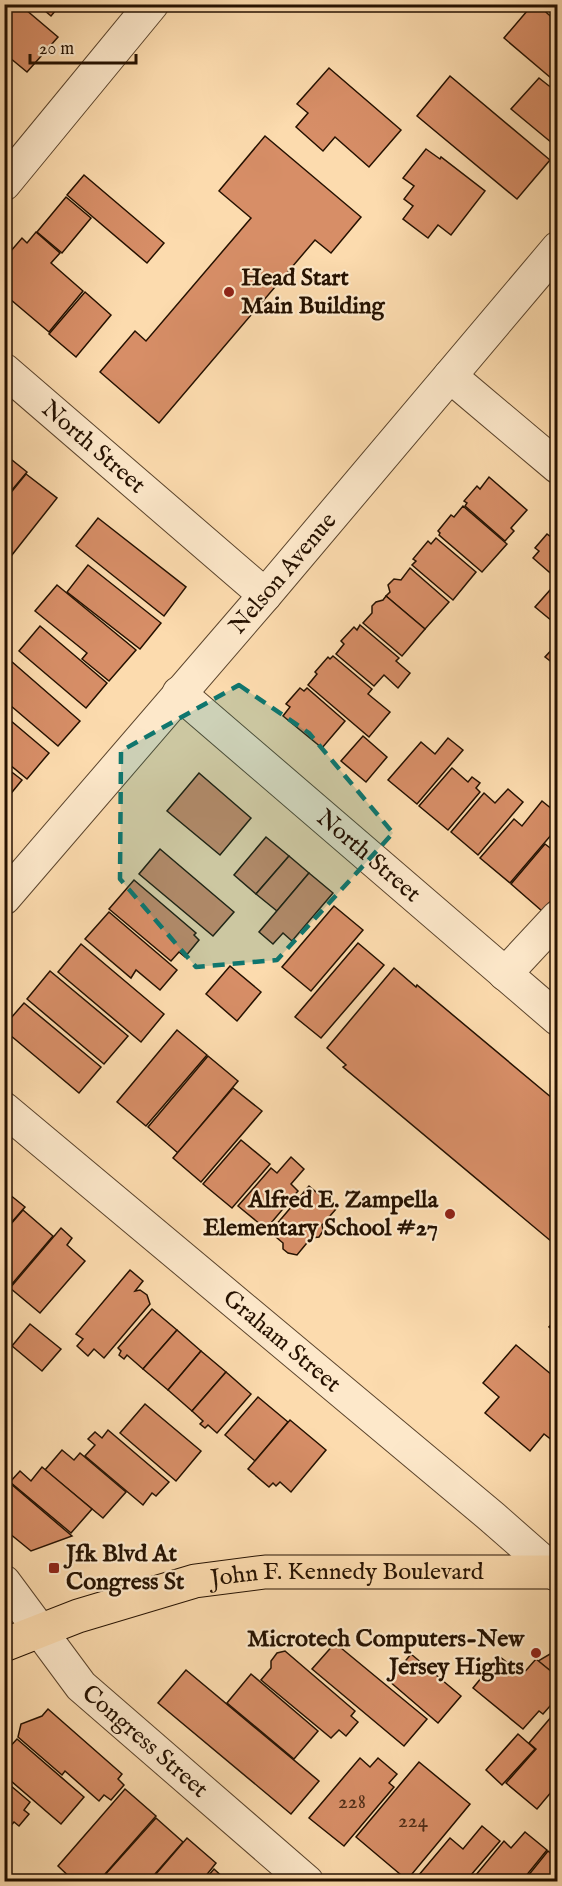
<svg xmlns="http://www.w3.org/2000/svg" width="562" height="1886" viewBox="0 0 562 1886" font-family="'IM FELL English',serif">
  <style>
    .building { fill: #d78e67; stroke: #251100; stroke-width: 1.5 }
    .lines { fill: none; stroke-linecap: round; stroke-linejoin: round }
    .minor-casing { stroke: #5b442c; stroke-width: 35 }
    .major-casing { stroke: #251100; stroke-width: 35 }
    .minor { stroke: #fde8ca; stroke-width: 33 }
    .major { stroke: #fcdbae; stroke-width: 33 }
    .marked { fill: #0f766e; fill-opacity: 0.2; stroke: #0f766e; stroke-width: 4.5; stroke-dasharray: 12 8; stroke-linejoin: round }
    .poi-dot { fill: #8f2418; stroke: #fde8ca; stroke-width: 2 }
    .labels { text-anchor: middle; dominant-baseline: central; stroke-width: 4.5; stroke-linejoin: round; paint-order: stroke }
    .number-label { font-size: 21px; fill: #52301a }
    .poi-label { font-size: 24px; font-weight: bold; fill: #251100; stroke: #fde8ca; text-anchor: start }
    .street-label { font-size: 24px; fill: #251100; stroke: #fde8ca }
  </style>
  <rect width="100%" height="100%" fill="#fcdbae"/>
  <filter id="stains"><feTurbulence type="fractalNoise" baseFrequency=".00333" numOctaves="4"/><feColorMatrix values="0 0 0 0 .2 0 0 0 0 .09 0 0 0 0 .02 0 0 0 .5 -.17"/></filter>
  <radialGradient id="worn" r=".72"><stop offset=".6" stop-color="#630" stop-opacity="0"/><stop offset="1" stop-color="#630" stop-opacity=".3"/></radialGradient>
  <g class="building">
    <polygon points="4,4 19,4 58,37 27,72 4,53"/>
    <polygon points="37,4 61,4 51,16"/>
    <polygon points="533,4 537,4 558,23 558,84 504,38"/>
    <polygon points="329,68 401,130 369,167 335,137 323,151 296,127 308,113 297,104"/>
    <polygon points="450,76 550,160 517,199 417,116"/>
    <polygon points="539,78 558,93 558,148 511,109"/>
    <polygon points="265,136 361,217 331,253 315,240 159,423 100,372 135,331 146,341 251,218 219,191"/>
    <polygon points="426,149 440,159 441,157 485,191 451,235 438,225 428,238 403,219 413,206 404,199 414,186 403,178"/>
    <polygon points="84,175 164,243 147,263 67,195"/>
    <polygon points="66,197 91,218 62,253 37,232"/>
    <polygon points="36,232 60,253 51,263 83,291 49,332 4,294 4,259 22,238 27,243"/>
    <polygon points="85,292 111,315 76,357 49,334"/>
    <polygon points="12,460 27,472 12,490 4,484 4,469"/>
    <polygon points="26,474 57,498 4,565 4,501"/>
    <polygon points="489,477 527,510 511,528 514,531 505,541 465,506 467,503 464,501 477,486 480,489"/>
    <polygon points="463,506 507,544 482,572 439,535 440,533 438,531 451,515 454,517"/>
    <polygon points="98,518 186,587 164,616 76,546"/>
    <polygon points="556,530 558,576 556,578 533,558 539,551 535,548 547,534 551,537"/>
    <polygon points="436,538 476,572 453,600 412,565 416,561 413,559 428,541 431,544"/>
    <polygon points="88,565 161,623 140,649 67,592"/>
    <polygon points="410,568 449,602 425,629 386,596 390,592 388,585 394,579 401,580"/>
    <polygon points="558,581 558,626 535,607"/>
    <polygon points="57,585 136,650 109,681 82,659 87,653 35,611"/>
    <polygon points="386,596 425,629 402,656 363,623 372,613 372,606 376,602 383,600"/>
    <polygon points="360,625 399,658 396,661 410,673 398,688 384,675 374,686 336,654 344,644 341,641 354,627 357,630"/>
    <polygon points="40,626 107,683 86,708 19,651"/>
    <polygon points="558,643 558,667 545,657"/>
    <polygon points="333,656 372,689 368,694 390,712 369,737 308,685 317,674 315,672 328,657 330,659"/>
    <polygon points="11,661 80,721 58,746 4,700 4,668"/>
    <polygon points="300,688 304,691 307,688 345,721 322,748 283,716 290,707 286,704"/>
    <polygon points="4,715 49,753 27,779 4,760"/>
    <polygon points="363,736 387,757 366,782 341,761"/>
    <polygon points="448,738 463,750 417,804 388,780 421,742 435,754"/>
    <polygon points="4,766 22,780 4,802"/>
    <polygon points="452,768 468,782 472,777 480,783 476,788 480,792 448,830 419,806"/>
    <polygon points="199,773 251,818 220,855 167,811"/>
    <polygon points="508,789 523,802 478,855 451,832 484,793 495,803"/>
    <polygon points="542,801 558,814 558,827 510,883 480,858 514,819 522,826"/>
    <polygon points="266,837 289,856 256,894 234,875"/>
    <polygon points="545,844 558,854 558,893 542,911 511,884"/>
    <polygon points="160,849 234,912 213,936 139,874"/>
    <polygon points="289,856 309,873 277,911 256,894"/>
    <polygon points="309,873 333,893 292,941 283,933 273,944 259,932"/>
    <polygon points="134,880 196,933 194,935 199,940 185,957 179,952 171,961 109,909"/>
    <polygon points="334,906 363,930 311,991 282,967"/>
    <polygon points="109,912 177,970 160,990 136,970 131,978 85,939"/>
    <polygon points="358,943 384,965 321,1038 295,1017"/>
    <polygon points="81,944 164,1014 141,1042 58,972"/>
    <polygon points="230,966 261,992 237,1021 206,994"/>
    <polygon points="394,968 416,987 417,985 558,1103 558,1247 343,1067 346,1065 327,1048"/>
    <polygon points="50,971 128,1036 104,1064 27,999"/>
    <polygon points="24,1003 101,1067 79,1093 4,1030 4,1026"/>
    <polygon points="177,1030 207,1055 146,1126 117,1102"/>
    <polygon points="208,1056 238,1081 178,1153 148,1127"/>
    <polygon points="233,1088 262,1111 201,1182 173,1158"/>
    <polygon points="241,1140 270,1164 232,1208 203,1184"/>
    <polygon points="291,1157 304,1169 291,1184 298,1191 266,1229 238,1206 271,1168 277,1173"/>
    <polygon points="309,1186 336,1209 322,1225 323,1231 319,1237 311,1238 297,1255 288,1253 283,1249 283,1243 270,1232"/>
    <polygon points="4,1190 25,1207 4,1231"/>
    <polygon points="23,1210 53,1236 6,1291 4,1289 4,1232"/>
    <polygon points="61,1228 72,1238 67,1245 85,1261 40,1313 10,1288"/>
    <polygon points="130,1270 143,1281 135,1291 140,1290 147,1295 150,1304 104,1358 94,1349 88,1356 77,1346 83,1339 76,1334"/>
    <polygon points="152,1309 177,1330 143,1369 127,1355 124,1359 119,1355 121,1351 118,1348"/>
    <polygon points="558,1317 558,1334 549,1327"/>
    <polygon points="30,1324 61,1349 42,1371 12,1346"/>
    <polygon points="177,1330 201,1351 168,1390 143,1369"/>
    <polygon points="516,1345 558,1380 557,1444 544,1434 530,1451 485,1413 499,1397 483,1383"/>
    <polygon points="201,1351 226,1372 192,1411 168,1390"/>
    <polygon points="226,1372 251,1394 217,1433 208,1425 205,1428 200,1424 203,1421 192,1411"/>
    <polygon points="258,1397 288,1422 255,1461 225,1435"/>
    <polygon points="145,1404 201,1451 176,1481 120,1433"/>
    <polygon points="290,1420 326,1450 291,1492 280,1482 276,1486 273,1483 269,1487 248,1469"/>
    <polygon points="108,1430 169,1482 156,1496 152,1493 143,1505 85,1456 95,1445 88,1439 95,1432 102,1438"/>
    <polygon points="62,1450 74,1460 80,1453 126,1492 103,1518 45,1470"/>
    <polygon points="42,1467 92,1509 71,1533 10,1482 20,1471 31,1481"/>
    <polygon points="4,1478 72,1536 31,1551 4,1529"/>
    <polygon points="335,1643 427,1719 404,1746 312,1669"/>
    <polygon points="285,1651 355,1711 351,1716 358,1722 346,1736 339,1730 331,1738 261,1680 271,1668 271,1661 277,1653"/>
    <polygon points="411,1654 461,1696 438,1723 389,1681"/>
    <polygon points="550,1654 558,1654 558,1677 538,1661"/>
    <polygon points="499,1656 522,1675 536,1659 558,1677 558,1683 553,1688 558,1691 558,1697 543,1714 539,1711 523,1729 473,1688"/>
    <polygon points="186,1670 319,1781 291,1814 158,1703"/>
    <polygon points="251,1674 318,1731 294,1759 227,1703"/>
    <polygon points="558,1697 558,1709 551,1704"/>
    <polygon points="48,1709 122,1774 118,1779 124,1785 111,1800 104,1795 99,1801 65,1771 62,1775 18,1737 21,1724 42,1716"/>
    <polygon points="552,1716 558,1720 558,1784 537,1809 506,1783 536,1749 529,1743"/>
    <polygon points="518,1734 535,1749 502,1785 486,1770"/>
    <polygon points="17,1739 84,1797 61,1824 4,1775 4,1753"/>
    <polygon points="360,1758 370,1767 378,1758 397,1774 389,1783 394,1787 344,1846 309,1818"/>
    <polygon points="419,1762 470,1804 407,1880 356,1837"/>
    <polygon points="4,1780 30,1802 24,1810 29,1814 19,1826 14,1822 8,1829 4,1826"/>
    <polygon points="125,1789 156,1816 98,1882 75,1882 58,1866"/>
    <polygon points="156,1818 183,1842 148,1882 108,1882 103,1877"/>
    <polygon points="482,1826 500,1841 465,1882 413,1882 450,1838 463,1849"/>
    <polygon points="525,1832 547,1850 521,1882 470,1882 504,1841 511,1848"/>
    <polygon points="187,1838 216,1863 201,1882 149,1882"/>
    <polygon points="548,1851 558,1859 558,1882 523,1882"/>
    <polygon points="214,1869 228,1882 203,1882"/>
  </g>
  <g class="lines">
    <g class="minor-casing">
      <g id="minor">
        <polyline points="4,184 152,4"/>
        <path id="s1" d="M4 370 265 595"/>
        <polyline points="450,376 558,467"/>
        <path id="s2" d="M179 693 558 1019"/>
        <path id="s3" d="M4 898 265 595 558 248"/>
        <polyline points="505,974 558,917"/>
        <path id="s4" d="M4 1109 492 1517 558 1575"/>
        <path id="s5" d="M4 1582 81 1686 307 1882"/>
      </g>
    </g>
    <g class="major-casing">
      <g id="major">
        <path id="s6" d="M4 1645 78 1616 195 1581 265 1572H558"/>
      </g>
    </g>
    <use href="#minor" class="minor"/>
    <use href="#major" class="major"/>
  </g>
  <path class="marked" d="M239 685 309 733 393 833 277 960 196 967 120 879 121 751Z"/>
  <g class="poi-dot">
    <circle cx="229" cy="292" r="6"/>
    <circle cx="450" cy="1214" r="6"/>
    <rect x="48" y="1562" width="12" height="12" rx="3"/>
    <circle cx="536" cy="1653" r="6"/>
  </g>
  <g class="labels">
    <g class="number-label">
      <text x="352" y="1802">228</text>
      <text x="413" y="1821">224</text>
    </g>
    <g class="poi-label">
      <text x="241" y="278">Head Start<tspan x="241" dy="28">Main Building</tspan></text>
      <text x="438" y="1200" text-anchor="end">Alfred E. Zampella<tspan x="438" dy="28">Elementary School #27</tspan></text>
      <text x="66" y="1554">Jfk Blvd At<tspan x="66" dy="28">Congress St</tspan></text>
      <text x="524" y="1639" text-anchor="end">Microtech Computers-New<tspan x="524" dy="28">Jersey Hights</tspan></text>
    </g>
    <g class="street-label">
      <text stroke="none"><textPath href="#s1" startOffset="118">North Street</textPath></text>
      <text stroke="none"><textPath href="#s3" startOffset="428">Nelson Avenue</textPath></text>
      <text stroke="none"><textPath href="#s2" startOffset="250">North Street</textPath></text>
      <text stroke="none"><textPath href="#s4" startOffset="362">Graham Street</textPath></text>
      <text stroke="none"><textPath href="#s6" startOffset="354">John F. Kennedy Boulevard</textPath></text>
      <text stroke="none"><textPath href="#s5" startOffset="214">Congress Street</textPath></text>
    </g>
  </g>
  <rect width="562" height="1886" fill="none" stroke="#fcdbae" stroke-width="24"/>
  <rect x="6" y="6" width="550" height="1874" fill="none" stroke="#251100" stroke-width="3"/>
  <rect x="12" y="12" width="538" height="1862" fill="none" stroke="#251100" stroke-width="1.5"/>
  <path d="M30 54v9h106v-9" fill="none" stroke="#251100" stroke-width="3"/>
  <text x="39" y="54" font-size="18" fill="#251100" stroke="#fde8ca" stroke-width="4.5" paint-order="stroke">20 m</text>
  <rect width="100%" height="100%" filter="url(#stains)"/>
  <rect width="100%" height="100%" fill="url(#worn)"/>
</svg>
